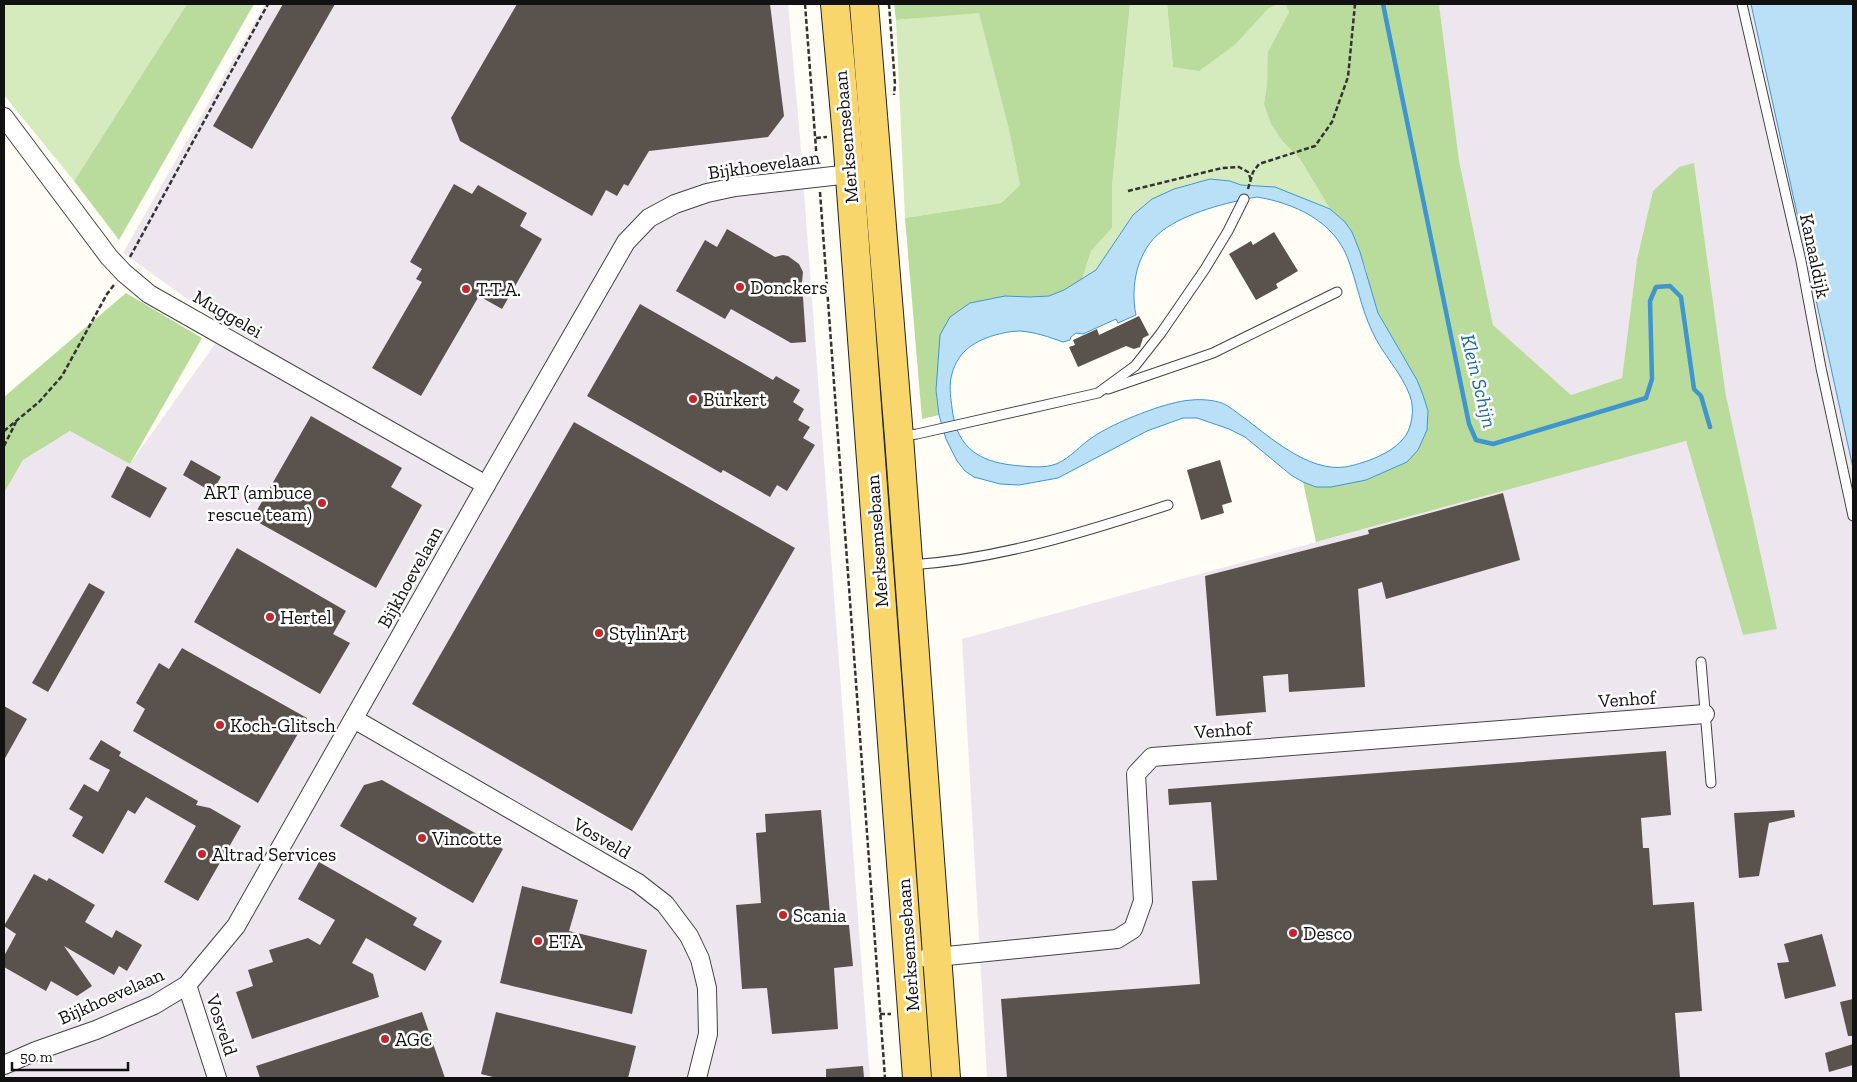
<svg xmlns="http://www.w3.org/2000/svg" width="1857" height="1082" viewBox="0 0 1857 1082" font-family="'Zilla Slab',serif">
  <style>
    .industrial { fill: #eee6ef }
    .green { fill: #d5ebbd }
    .forest { fill: #b9dc9c }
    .water { fill: #b9e0f7; stroke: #3f96cf; fill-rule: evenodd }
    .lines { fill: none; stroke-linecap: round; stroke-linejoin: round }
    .stream { stroke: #3f96cf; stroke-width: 4.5 }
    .building { fill: #5a524d }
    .service-casing { stroke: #444; stroke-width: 11 }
    .minor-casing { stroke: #444; stroke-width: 20 }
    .primary-casing { stroke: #222; stroke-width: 30 }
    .path { stroke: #333; stroke-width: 2.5; stroke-dasharray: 5 2.5; stroke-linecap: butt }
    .service { stroke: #fff; stroke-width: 9 }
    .minor { stroke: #fff; stroke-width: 18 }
    .primary { stroke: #f9d66b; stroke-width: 28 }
    .poi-dot { fill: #c4262e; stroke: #fff; stroke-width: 2 }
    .labels { text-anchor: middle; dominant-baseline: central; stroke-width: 5; stroke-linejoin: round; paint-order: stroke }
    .street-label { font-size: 19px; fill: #111; stroke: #fff }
    .poi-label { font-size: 19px; fill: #111; stroke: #fff; text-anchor: start }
    .water-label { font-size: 20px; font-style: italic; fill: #1768a6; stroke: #fff }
  </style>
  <rect width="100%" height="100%" fill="#fffdf5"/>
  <g class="industrial">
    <polygon points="265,4 788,4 800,138 870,1078 4,1078 4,493 23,460 70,431 130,464 227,327 123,253"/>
    <polygon points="1439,4 1751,4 1853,468 1853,1078 987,1078 962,639 1686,441 1743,635 1726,396 1694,164 1653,191 1637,259 1622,378 1571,395 1493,325 1459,160"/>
  </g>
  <g class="green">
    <polygon points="4,4 187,4 74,181 4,95"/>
    <polygon points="1130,4 1167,4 1173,67 1236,44 1268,9 1278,4 1285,4 1289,12 1269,52 1267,83 1264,104 1283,142 1300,159 1330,209 1275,187 1241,185 1230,181 1210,179 1193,183 1174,189 1133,215 1096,270 1082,280 1091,251 1112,228 1112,187"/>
    <polygon points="979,12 1009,130 1020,185 1001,203 905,218 896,20"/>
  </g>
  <g class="forest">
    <polygon points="187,4 254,4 119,240 74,181"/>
    <polygon points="894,4 1130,4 1112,187 1112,228 1091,251 1082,280 1064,290 1049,296 991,299 970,303 950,317 936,390 939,415 922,419 905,218 1001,203 1020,185 1009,130 979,13 896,20"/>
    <polygon points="1167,4 1278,4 1268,9 1236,44 1199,71 1173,67"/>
    <polygon points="1285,4 1439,4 1459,160 1493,325 1571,395 1622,378 1637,259 1653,191 1679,167 1694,163 1726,396 1777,629 1743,635 1686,441 1316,542 1303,482 1316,487 1331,487 1366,480 1380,474 1418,450 1427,430 1428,411 1417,380 1378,313 1370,291 1366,269 1352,232 1345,222 1330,209 1300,159 1283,142 1271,124 1264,104 1267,83 1268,52 1289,12"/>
    <polygon points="126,293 202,338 130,464 70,431 23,460 4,493 4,397"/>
  </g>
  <g class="water">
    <polygon points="1751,4 1853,4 1853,468"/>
    <path d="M1210 179 1230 181 1241 185 1275 187 1330 209 1345 222 1352 232 1360 252 1378 313 1417 380 1423 395 1428 411 1427 430 1418 450 1407 462 1366 480 1331 487H1316L1303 482 1291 475 1245 437 1229 429 1197 418H1183L1147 431 1058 478 1019 485 1000 484 974 477 965 471 957 461 946 439 939 415 936 390 940 335 950 317 970 303 1005 296 1030 297 1049 296 1064 290 1096 270 1133 215 1152 199 1174 189ZM1257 197C1294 203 1334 221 1348 259 1357 283 1361 308 1372 331 1382 354 1402 373 1410 396 1415 408 1412 430 1403 439 1394 450 1377 458 1364 462 1358 464 1351 466 1345 467 1308 472 1270 437 1243 417 1236 412 1229 406 1222 403 1213 400 1201 399 1192 400 1167 401 1113 423 1093 437 1080 445 1071 458 1056 464 1045 468 1033 467 1021 466 982 463 957 451 952 408 951 399 949 388 951 378 956 353 972 342 995 335 1003 333 1011 331 1020 331 1035 332 1049 337 1063 342L1070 340 1071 337 1076 333 1083 334 1116 319 1118 323 1136 315C1130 286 1137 250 1162 231 1185 213 1228 202 1257 197Z"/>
  </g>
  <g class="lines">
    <polyline class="stream" points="1383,4 1469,424 1476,440 1493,444 1646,398 1652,379 1650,301 1656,287 1670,286 1681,297 1694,389 1701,396 1710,427"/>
  </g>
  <g class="building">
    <polygon points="283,4 335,4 252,149 213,126"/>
    <polygon points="517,4 770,4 784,116 768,137 649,151 628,186 624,184 617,196 606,190 592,216 460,141 451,118"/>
    <polygon points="454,184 472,194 478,185 527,213 520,226 542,239 502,309 479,296 421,396 372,368 422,282 416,279 422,269 410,262"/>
    <polygon points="727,229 775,257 783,255 788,256 799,264 803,272 802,282 806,342 791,343 731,309 725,319 676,291 705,240 717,247"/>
    <polygon points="1274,232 1298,271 1276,284 1278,288 1256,300 1229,254 1251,241 1253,245"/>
    <polygon points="640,304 773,380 776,376 800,390 793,402 804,409 798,420 810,427 803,438 815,445 787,491 777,485 770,497 723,470 721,473 587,396"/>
    <polygon points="1139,316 1149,335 1143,338 1140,347 1134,349 1126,346 1078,367 1069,347 1075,345 1073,340 1097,329 1099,335"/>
    <polygon points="311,416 402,468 391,487 422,505 376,588 252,519"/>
    <polygon points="574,422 795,548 632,831 412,704"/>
    <polygon points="191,460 221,477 212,492 183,475"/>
    <polygon points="1220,460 1232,502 1222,505 1224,513 1201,520 1187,470"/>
    <polygon points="127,466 167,488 150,518 111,497"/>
    <polygon points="1503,493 1520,560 1386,599 1382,582 1358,589 1365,687 1289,692 1288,674 1263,676 1266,712 1216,716 1205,576 1369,534 1368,530"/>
    <polygon points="237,548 346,611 333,634 350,643 320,694 194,622"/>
    <polygon points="89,583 105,592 48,692 32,683"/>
    <polygon points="182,648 307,718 258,803 133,731 145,709 136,703 159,663 169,669"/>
    <polygon points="4,706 27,719 4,760"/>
    <polygon points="101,740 121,752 119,756 198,801 196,805 210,808 241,826 198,901 164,882 196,826 146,797 135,814 128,810 103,854 72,836 83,817 69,809 84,784 98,792 110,770 89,759"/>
    <polygon points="1666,751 1671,815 1641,818 1643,848 1649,848 1653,905 1694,902 1702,1011 1675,1013 1680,1078 1007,1078 1001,999 1200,984 1192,881 1217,880 1211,802 1169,805 1168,789"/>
    <polygon points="382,780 503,849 473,903 340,826 364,785"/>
    <polygon points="821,810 831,925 849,925 853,966 834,968 838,1029 772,1034 767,988 742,989 736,905 761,903 756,833 766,832 765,814"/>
    <polygon points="1794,810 1795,817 1769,823 1759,876 1739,878 1734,813"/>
    <polygon points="319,862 417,918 413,925 442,941 425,971 366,938 352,963 373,974 379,997 252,1039 236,992 253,986 248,970 273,962 269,950 308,938 320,945 335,920 298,899"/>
    <polygon points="34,874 47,881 49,878 95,905 85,922 112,938 116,930 142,945 127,971 119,966 114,975 64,946 92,986 77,996 51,981 46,991 4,967 4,956 16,934 4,926"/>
    <polygon points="522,886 578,900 569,931 647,950 632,1014 500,983"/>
    <polygon points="1822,934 1836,986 1785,999 1777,963 1789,962 1784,944"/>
    <polygon points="1853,999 1853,1036 1848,1036 1840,1002"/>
    <polygon points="422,1012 445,1078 260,1078 256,1066"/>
    <polygon points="496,1012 636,1046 628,1078 497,1078 481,1074"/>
    <polygon points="1853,1044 1853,1065 1829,1072 1825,1053"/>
    <polygon points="863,1066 864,1078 826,1078 826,1069"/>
  </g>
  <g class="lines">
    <g class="service-casing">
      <g id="service">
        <polyline points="1742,4 1801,261 1821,368 1853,516"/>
        <polyline points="1108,389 1213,353 1337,292"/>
        <polyline points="901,436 917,434 1098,393 1135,366 1161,333 1205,269 1228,231 1244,199"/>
        <path d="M911 565C999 559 1085 532 1168 505"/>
        <polyline points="1701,662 1711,783"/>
      </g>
    </g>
    <g class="minor-casing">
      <g id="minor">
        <polyline points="4,117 109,257 124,273 149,294 486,485"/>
        <polyline points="354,719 638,883 665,904 689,936 700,959 707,988 708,1034 697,1078"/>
        <polyline points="927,958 1117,939 1133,929 1143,901 1136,774 1152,757 1705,714"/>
        <polyline points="187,985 217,1078"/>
        <polyline points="4,1065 36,1051 96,1030 154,1005 187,985 236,926 486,485 626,242 649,218 675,204 707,193 735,187 859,173"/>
      </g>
    </g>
    <g class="primary-casing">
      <g id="primary">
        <polyline points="835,4 847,137 917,1078"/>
        <polyline points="864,4 899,437 946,1078"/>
      </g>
    </g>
    <g class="path">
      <polyline points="805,4 817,162"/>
      <polyline points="889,4 895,84 894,95"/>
      <polyline points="816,138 827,137"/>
      <polyline points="1248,189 1253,172 1259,164 1315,146 1332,122 1348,77 1355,4"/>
      <polyline points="1128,191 1222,168 1239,167 1248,172 1251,180"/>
      <polyline points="820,192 885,1078"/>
      <polyline points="130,257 268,4"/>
      <polyline points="4,431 39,402 62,376 107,294 114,285"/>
      <polyline points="4,446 16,422"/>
      <polyline points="880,1014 891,1014"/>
    </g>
    <use href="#service" class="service"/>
    <use href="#minor" class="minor"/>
    <use href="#primary" class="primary"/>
  </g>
  <g class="poi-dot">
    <circle cx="740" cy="287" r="5"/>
    <circle cx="466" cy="289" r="5"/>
    <circle cx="693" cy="399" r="5"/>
    <circle cx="322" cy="503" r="5"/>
    <circle cx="270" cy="617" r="5"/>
    <circle cx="599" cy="633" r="5"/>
    <circle cx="220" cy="725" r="5"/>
    <circle cx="422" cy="838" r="5"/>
    <circle cx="202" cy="854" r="5"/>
    <circle cx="783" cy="915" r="5"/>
    <circle cx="1293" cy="933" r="5"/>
    <circle cx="538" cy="941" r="5"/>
    <circle cx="385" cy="1039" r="5"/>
  </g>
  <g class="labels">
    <g class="street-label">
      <text transform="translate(846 137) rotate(-95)">Merksemsebaan</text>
      <text transform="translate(764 165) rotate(-8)">Bijkhoevelaan</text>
      <text transform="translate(1815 256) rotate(78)">Kanaaldijk</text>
      <text transform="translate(228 314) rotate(30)">Muggelei</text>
      <text transform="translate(877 541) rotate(-94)">Merksemsebaan</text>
      <text transform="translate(410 577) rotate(-61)">Bijkhoevelaan</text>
      <text transform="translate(1627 699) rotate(-4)">Venhof</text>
      <text transform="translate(1223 730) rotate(-4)">Venhof</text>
      <text transform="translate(602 838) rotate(30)">Vosveld</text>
      <text transform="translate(908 945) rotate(-94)">Merksemsebaan</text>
      <text transform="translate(111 996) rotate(-24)">Bijkhoevelaan</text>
      <text transform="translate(222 1025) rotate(72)">Vosveld</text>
    </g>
    <g class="poi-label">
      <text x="750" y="287">Donckers</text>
      <text x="476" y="289">T.T.A.</text>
      <text x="703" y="399">Bürkert</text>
      <text x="312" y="492" text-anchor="end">ART (ambuce<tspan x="312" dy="22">rescue team)</tspan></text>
      <text x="280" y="617">Hertel</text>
      <text x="609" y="633">Stylin'Art</text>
      <text x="230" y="725">Koch-Glitsch</text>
      <text x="432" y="838">Vincotte</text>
      <text x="212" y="854">Altrad Services</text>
      <text x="793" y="915">Scania</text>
      <text x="1303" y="933">Desco</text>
      <text x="548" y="941">ETA</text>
      <text x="395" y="1039">AGC</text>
    </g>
    <g class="water-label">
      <text transform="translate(1479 381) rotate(76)">Klein Schijn</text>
    </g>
  </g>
  <rect width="1857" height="1082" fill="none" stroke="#111111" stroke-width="10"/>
  <path d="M12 1062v8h116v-8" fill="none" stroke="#111111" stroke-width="2.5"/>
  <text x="20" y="1062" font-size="15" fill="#111111" stroke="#ffffff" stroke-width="4" paint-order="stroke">50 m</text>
</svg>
